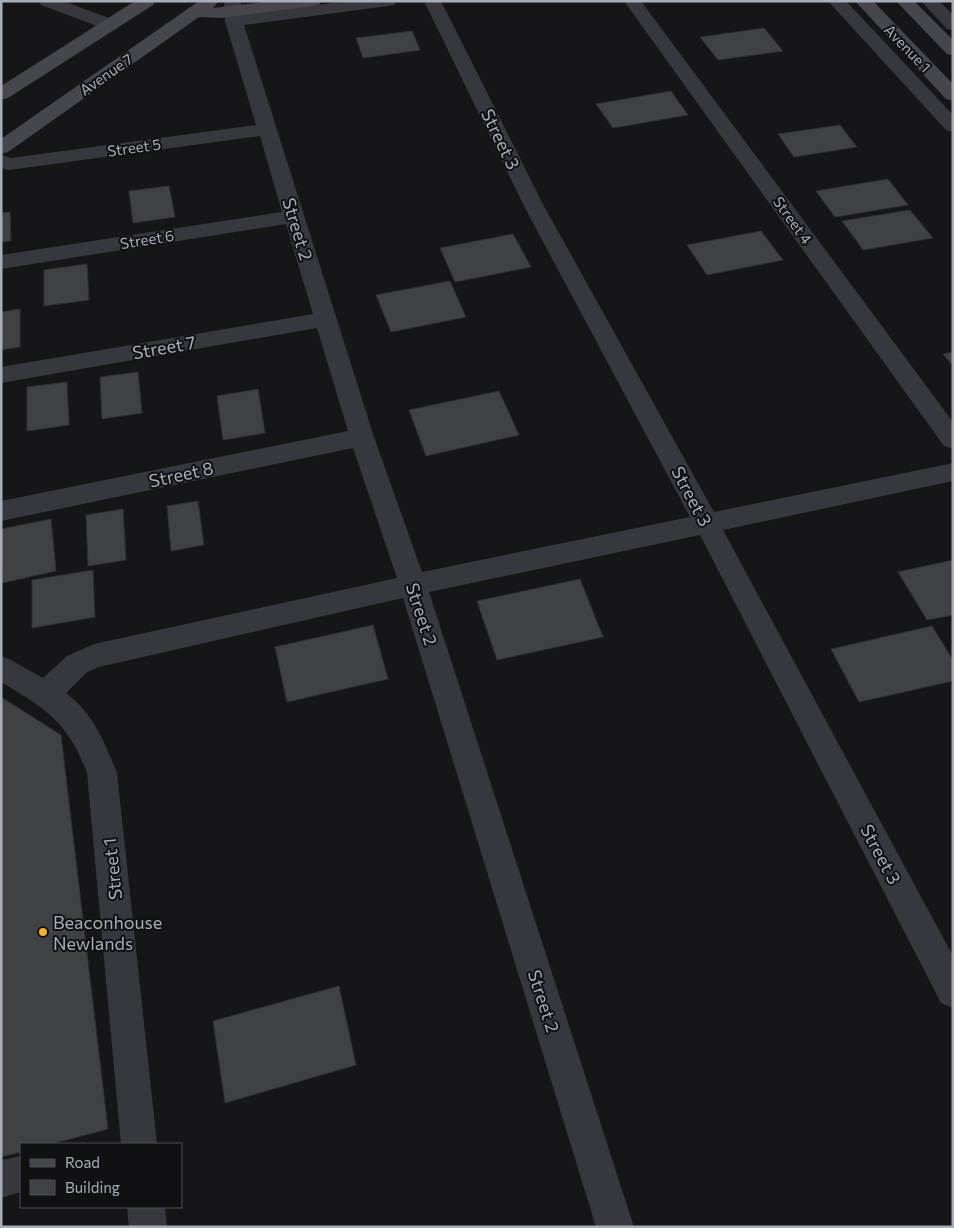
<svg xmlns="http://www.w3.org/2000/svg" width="954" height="1228" viewBox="0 0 954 1228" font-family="Commissioner,sans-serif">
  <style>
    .building { fill: #404145; stroke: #303034 }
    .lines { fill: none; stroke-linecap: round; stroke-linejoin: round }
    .street { fill: #37383d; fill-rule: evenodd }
    .secondary { fill: #45474d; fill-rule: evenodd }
    .poi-dot { fill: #f2b134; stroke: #111113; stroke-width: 2 }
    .labels { text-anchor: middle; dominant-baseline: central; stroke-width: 4; stroke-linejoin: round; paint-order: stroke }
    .far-street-label { font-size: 15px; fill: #a8adb8; stroke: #111113 }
    .street-label { font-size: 18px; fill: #a8adb8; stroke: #111113 }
    .poi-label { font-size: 18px; fill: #a8adb8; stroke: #111113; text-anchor: start }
  </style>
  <rect width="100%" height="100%" fill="#161618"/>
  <g class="building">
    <polygon points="764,28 783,51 718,60 700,37"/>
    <polygon points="412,31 420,50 363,58 356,38"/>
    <polygon points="671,91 688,115 613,128 596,104"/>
    <polygon points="840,125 857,147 794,157 778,134"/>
    <polygon points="888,179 908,205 835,217 816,191"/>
    <polygon points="169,186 175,217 133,223 129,191"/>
    <polygon points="910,210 933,238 863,250 842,221"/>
    <polygon points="10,212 11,241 1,242 1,213"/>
    <polygon points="761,231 783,260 707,275 687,245"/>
    <polygon points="513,234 531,267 455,282 440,248"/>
    <polygon points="87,264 89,300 44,306 44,270"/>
    <polygon points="450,281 466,317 391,332 376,295"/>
    <polygon points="20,309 20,347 1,350 1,312"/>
    <polygon points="953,352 953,366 943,354"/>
    <polygon points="138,372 142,413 102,419 100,377"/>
    <polygon points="67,382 69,425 27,431 27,387"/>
    <polygon points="258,389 265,433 223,440 217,396"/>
    <polygon points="499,391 519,435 426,456 409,410"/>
    <polygon points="198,501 204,545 171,551 167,506"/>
    <polygon points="123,509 126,560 88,566 86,515"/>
    <polygon points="51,519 56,571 2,583 1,529"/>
    <polygon points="953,560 953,615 927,620 898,572"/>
    <polygon points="93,570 95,617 32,628 32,580"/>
    <polygon points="580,579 603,637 497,660 477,601"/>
    <polygon points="373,625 388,679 287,702 275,647"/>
    <polygon points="932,626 953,660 953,681 859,702 831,649"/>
    <polygon points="1,697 61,735 108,1129 51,1144 21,1144 21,1152 1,1157"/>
    <polygon points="339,986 356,1065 225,1103 213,1021"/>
  </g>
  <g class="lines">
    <g class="street">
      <polygon points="39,1 63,1 117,21 120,25 117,29 111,30 105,29 41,5"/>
      <path d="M224 1H241L242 15 347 1H396L394 5 388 6 244 25 374 437 422 572 690 517 524 206 424 1H441L544 206 714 512 953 463V481L723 530 953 956V1008L941 1003 700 535 429 592 634 1227H596L403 598 99 667 87 672 66 693C93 713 105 743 117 773L157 1144H121L87 773C68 722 46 709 1 682V656L11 660 43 678 67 656 94 644 397 578 353 448 1 521V501L348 431 317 328 1 383V367L313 314 286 224 1 269V255L282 212 260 136 9 170 1 168V155L11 158 256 125 225 21Z"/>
      <polygon points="624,1 641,1 953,422 953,449 944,446"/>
      <polygon points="828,1 846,1 953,115 953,132 946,130"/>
      <polygon points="921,1 939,1 953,15 953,30 947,29"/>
      <polygon points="21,1156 21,1192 1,1198 1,1160"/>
      <polygon points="127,1207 165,1207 167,1227 129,1227"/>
    </g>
    <g class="secondary">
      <polygon points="135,1 155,1 153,5 8,98 1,100 1,86"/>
      <polygon points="199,1 219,1 213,8 272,1 321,1 319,5 313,6 222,18 199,17 8,152 1,154 1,139"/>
      <polygon points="855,1 873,1 953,84 953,101 946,99"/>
      <polygon points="896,1 914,1 953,40 953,55 947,54"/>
    </g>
  </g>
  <circle class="poi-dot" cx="43" cy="932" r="5"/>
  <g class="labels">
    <g class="far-street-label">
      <text transform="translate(908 48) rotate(46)">Avenue 1</text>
      <text transform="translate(106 74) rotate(-35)">Avenue 7</text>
      <text transform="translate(134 147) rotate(-8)">Street 5</text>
      <text transform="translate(793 220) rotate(54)">Street 4</text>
      <text transform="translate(147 239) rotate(-9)">Street 6</text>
    </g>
    <g class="street-label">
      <text transform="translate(501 139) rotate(64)">Street 3</text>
      <text transform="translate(298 229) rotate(73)">Street 2</text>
      <text transform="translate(164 347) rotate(-10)">Street 7</text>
      <text transform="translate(181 474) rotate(-12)">Street 8</text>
      <text transform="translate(692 496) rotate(62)">Street 3</text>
      <text transform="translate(422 614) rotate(72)">Street 2</text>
      <text transform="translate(881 854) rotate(62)">Street 3</text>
      <text transform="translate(112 869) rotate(-96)">Street 1</text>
      <text transform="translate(544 1001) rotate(72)">Street 2</text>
    </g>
    <g class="poi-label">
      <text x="53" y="922">Beaconhouse<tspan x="53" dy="21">Newlands</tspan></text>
    </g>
  </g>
  <rect width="954" height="1228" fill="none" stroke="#a8adb8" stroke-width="5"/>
  <rect x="20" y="1143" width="162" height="65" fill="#111113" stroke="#4d4f55"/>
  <rect x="30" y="1159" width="25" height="8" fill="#45474d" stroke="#4d4f55"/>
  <text x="65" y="1168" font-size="15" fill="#a8adb8">Road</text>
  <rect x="30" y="1180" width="25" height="15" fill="#404145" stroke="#4d4f55"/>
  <text x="65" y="1193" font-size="15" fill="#a8adb8">Building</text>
</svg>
